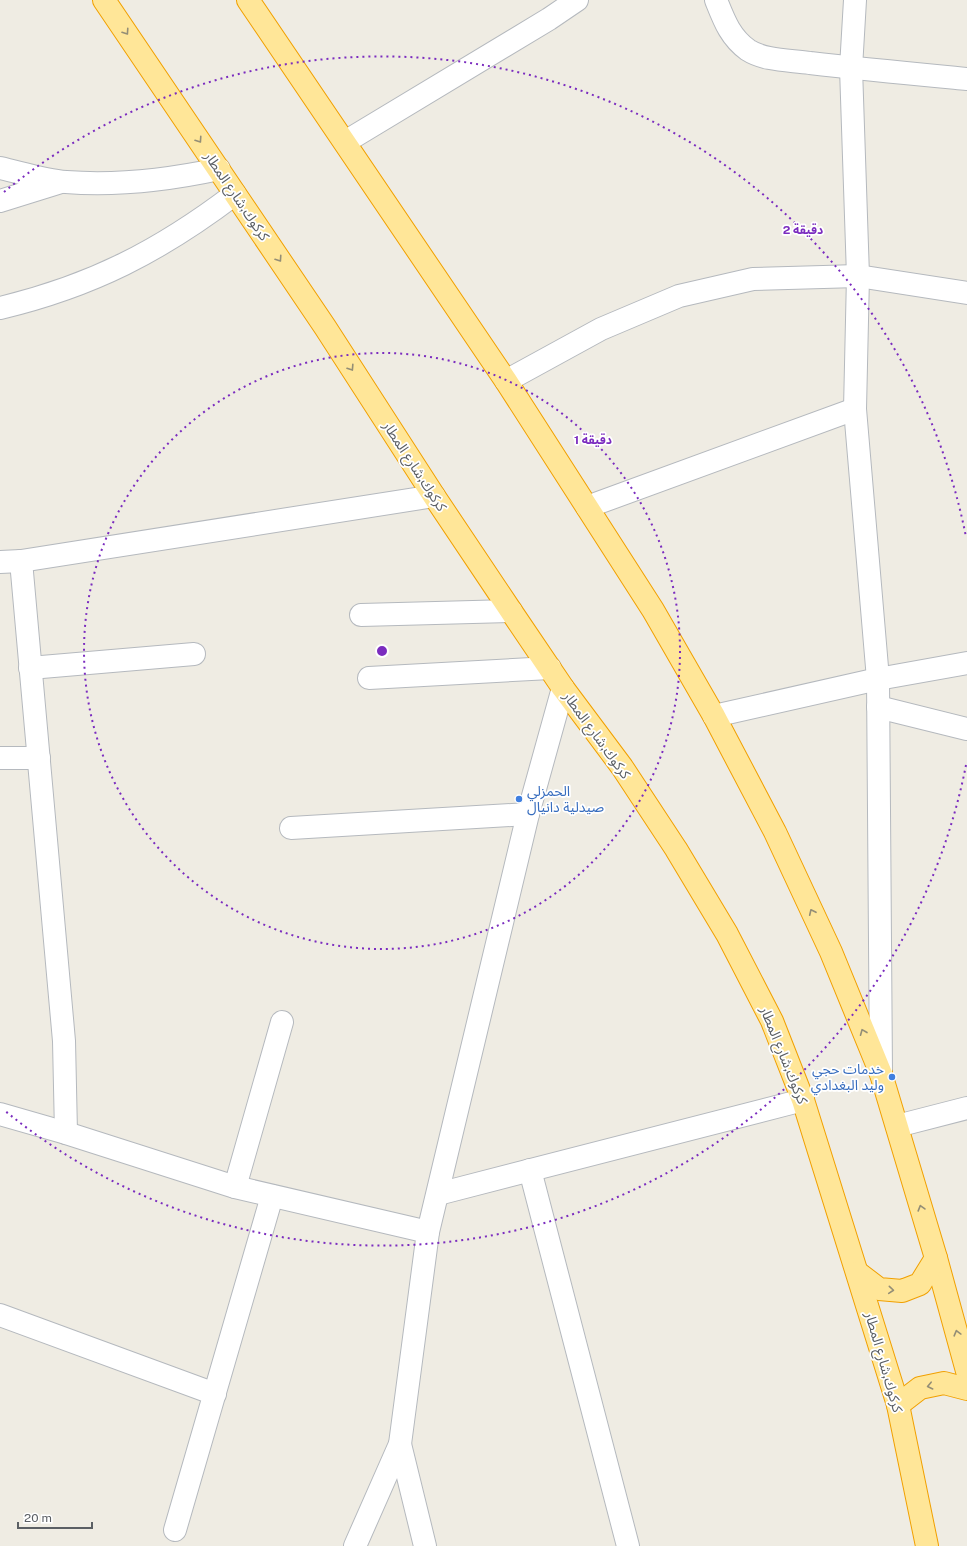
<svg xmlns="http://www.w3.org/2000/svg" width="967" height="1546" viewBox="0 0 967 1546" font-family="'Public Sans','Noto Sans Arabic',sans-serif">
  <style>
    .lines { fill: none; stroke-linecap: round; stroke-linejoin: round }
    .minor-casing { stroke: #b5b9be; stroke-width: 24 }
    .trunk-casing { stroke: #f1a000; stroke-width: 24 }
    .minor { stroke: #fff; stroke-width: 22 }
    .trunk { stroke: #ffe698; stroke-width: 22 }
    .oneway { stroke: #948e76 }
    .ring { fill: none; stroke: #7b2cbf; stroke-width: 2; stroke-dasharray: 2 4 }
    .shop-dot { fill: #3f7fe0; stroke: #fff; stroke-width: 1.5 }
    .labels { text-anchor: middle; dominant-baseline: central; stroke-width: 3.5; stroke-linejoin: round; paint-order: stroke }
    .street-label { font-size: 14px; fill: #5b5f64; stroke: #fff }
    .shop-label { font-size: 14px; fill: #366cbe; stroke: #fff; text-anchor: start }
    .centre { fill: #7b2cbf; stroke: #fff; stroke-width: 2 }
    .ring-label { font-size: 12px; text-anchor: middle; font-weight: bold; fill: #7b2cbf; stroke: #fff; stroke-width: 3.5; stroke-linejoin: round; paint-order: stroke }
  </style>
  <rect width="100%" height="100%" fill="#efece3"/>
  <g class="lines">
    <g class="minor-casing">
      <g id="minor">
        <path d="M716 0C724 20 730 37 748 50 765 61 790 60 810 63 862 69 915 74 967 79"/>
        <polyline points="855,0 851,68 858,276 855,409 878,679 881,1074"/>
        <polyline points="345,142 549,19 577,0"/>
        <path d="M0 168C22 173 44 180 66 182 118 186 168 180 219 169"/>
        <polyline points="0,201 61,182"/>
        <path d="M0 308C92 286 160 251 235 194"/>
        <polyline points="506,381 601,329 679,296 753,279 858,276 967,293"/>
        <polyline points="587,507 855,409"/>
        <polyline points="21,561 64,1041 66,1133"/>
        <polyline points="0,562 21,561 434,496"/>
        <polyline points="361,615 511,611"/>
        <polyline points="30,668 194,654"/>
        <polyline points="369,678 550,668"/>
        <polyline points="878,707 967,729"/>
        <polyline points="714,716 878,679 967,663"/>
        <polyline points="0,758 39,758"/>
        <polyline points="291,828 528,814"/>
        <polyline points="0,1114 66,1133 235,1187 428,1232"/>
        <polyline points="897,1126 967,1108"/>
        <polyline points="530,1170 628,1546"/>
        <polyline points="235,1187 282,1022"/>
        <polyline points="438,1194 803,1100"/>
        <polyline points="0,1315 215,1394"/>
        <polyline points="400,1444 425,1546"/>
        <polyline points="175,1530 272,1196"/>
        <polyline points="355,1546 400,1444 428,1232 528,814 563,688"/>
      </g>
    </g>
    <g class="trunk-casing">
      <g id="trunk">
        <polyline points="104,0 325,327 434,496 511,611 563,688 622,767 676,849 727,934 772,1021 803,1100 898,1405 927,1546"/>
        <polyline points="248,0 506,381 653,610 714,716 775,832 831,952 881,1074 936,1258 967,1371"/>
        <polyline points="858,1273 879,1289 902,1291 920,1284 936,1258"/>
        <polyline points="898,1405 920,1388 944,1383 967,1389"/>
      </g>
    </g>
    <use href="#minor" class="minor"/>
    <use href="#trunk" class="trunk"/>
  </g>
  <defs><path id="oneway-chevron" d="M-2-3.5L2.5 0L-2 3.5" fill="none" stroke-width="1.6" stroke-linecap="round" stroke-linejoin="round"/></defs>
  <g class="oneway">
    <use href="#oneway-chevron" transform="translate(126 32) rotate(56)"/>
    <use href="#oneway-chevron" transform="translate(199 140) rotate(56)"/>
    <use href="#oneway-chevron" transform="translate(279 259) rotate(56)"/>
    <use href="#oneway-chevron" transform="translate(351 368) rotate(57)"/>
    <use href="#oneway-chevron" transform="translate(812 912) rotate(-115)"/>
    <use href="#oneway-chevron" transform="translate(863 1032) rotate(-112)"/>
    <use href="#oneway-chevron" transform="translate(921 1208) rotate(-106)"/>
    <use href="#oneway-chevron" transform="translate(891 1290) rotate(5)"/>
    <use href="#oneway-chevron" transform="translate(957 1333) rotate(-105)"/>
    <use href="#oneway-chevron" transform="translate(930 1386) rotate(167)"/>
  </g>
  <g class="ring">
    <circle cx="382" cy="651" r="298"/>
    <path d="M966 765A595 595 0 0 1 4 1110M4 192A595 595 0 0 1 966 537"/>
  </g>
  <g class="shop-dot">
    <circle cx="519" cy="799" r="4"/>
    <circle cx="892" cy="1077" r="4"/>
  </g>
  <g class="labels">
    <g class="street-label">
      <text transform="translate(237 196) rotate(56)">كركوك,شارع المطار</text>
      <text transform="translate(415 466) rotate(57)">كركوك,شارع المطار</text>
      <text transform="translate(597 735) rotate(54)">كركوك,شارع المطار</text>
      <text transform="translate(784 1055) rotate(68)">كركوك,شارع المطار</text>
      <text transform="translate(884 1362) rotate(74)">كركوك,شارع المطار</text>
    </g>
    <g class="shop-label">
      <text x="527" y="791">الحمزلي<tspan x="527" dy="16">صيدلية دانيال</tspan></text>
      <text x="884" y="1069" text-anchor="end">خدمات حجي<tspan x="884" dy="16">وليد البغدادي</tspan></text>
    </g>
  </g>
  <circle cx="382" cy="651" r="6" class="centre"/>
  <g class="ring-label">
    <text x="803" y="234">2 دقيقة</text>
    <text x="593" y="444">1 دقيقة</text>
  </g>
  <path d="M18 1522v6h74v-6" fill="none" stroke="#5b5f64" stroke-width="2"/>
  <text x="24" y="1522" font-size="12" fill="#5b5f64" stroke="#ffffff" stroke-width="3" paint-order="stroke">20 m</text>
</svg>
